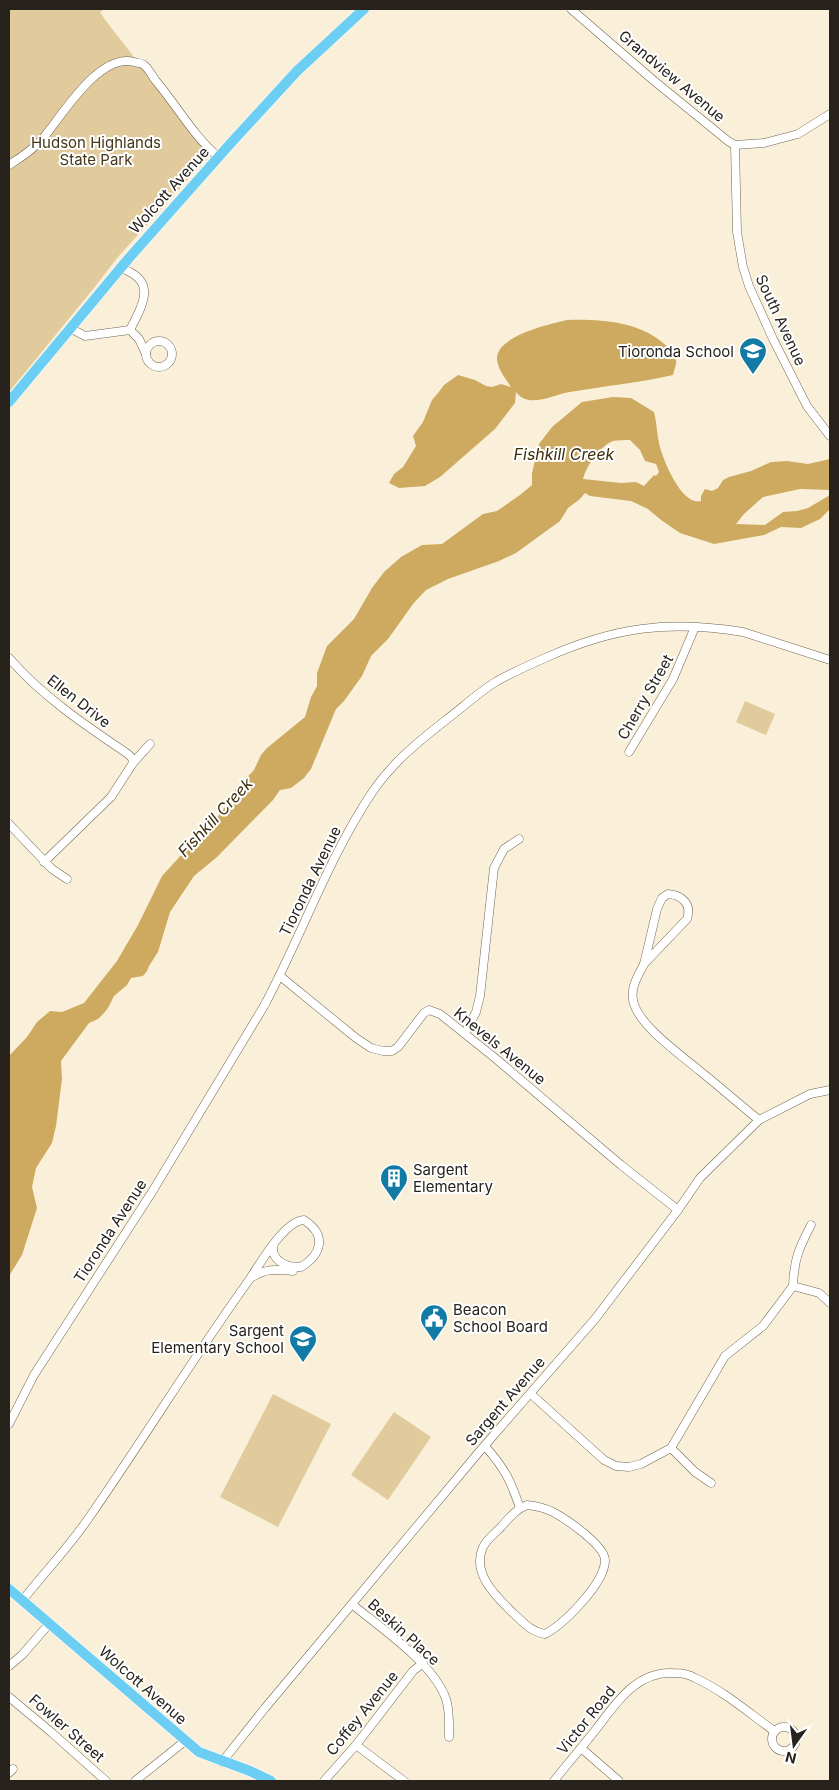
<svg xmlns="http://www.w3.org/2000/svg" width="839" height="1790" viewBox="0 0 839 1790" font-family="Inter,sans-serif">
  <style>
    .green { fill: #e1ca9b }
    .water { fill: #cdaa60; fill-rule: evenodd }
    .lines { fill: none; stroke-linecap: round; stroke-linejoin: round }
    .minor-casing { stroke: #6f6553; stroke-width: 9 }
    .major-casing { stroke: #fff; stroke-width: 11 }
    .minor { stroke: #fff; stroke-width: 8 }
    .major { stroke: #6ccef2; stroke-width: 10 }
    .labels { text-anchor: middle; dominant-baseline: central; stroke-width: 4; stroke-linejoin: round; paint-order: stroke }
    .street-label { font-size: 15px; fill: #27231c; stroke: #fff }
    .park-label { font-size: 15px; fill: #453615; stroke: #fff }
    .poi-label { font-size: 15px; fill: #27231c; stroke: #fff; text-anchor: end }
    .water-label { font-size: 16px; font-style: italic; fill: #3c2d0b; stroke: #fff }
  </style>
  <rect width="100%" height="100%" fill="#faf0da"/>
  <g class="green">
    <polygon points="9,9 104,9 100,12 106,21 210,155 117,258 94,288 9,392"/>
    <polygon points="745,701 775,714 766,735 736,722"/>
    <polygon points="273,1394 331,1424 278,1527 220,1497"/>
    <polygon points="394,1412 431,1437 388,1500 351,1475"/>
  </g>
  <g class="water">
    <path d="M567 320C599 319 636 321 662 342 668 347 674 352 676 360 677 364 674 370 673 375 639 383 604 386 570 392 557 394 542 402 529 400 523 399 519 396 516 392L515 403 495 429 440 477 425 486 399 488 389 483 394 474 403 467 416 446 413 436 423 422 432 400 438 393 444 385 458 375 475 380 486 386 492 387 501 384 511 387C506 379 498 370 497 359 496 336 550 324 567 320Z"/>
    <path d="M613 397 631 398 654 412C657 423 657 437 660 447 664 462 682 506 701 501V496L705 489 712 491 718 488 723 480 729 477 751 471 771 462 787 461 808 464 830 459V490L800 489 763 497 744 514 736 524 765 525 783 512 797 511 808 508 830 495V509L820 519 801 528 781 527 764 535 714 544 680 533 661 520 648 509 631 501 590 496 585 493 580 499 568 508 560 521 516 553 499 561 448 579 426 590 413 604 388 639 371 656 362 676 344 701 336 709 311 769 304 778 291 788 280 790 273 800 217 857 194 876 170 912 158 952 149 966 147 971 143 976 131 978 127 985 114 996 108 1008 104 1013 98 1019 89 1023 61 1061 62 1079 56 1126 52 1143 36 1168 32 1187 37 1208 22 1255 9 1276V1056L27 1037 37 1022 50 1011 62 1012 84 1003 117 961 138 925 162 876 184 852 203 836 225 807 235 803V790L254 770 261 755 267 748 305 717 311 697 317 686V673L327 646 354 619 372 588 384 572 401 557 422 545 442 544 483 514 497 511 520 495 532 485V473L539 444 552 427 582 402ZM630 440 640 450 645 461 656 464 659 472 656 476 654 475 644 486 636 482 621 483 583 479C587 465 599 447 613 441 618 440 625 440 630 440Z"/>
  </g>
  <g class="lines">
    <g class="minor-casing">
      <g id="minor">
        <polyline points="571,9 653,80 728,141 735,145 764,143 798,134 830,114"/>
        <polyline points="735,145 737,232 743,267 749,286 773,339 807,406 830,436"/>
        <path d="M9 165C22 157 34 149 44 137 63 114 99 53 134 62 137 63 142 63 144 65 149 69 152 76 156 81 177 106 193 135 218 157"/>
        <path d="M120 268C158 280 143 304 130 330"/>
        <polyline points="70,328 85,336 130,330 139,339 146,354"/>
        <circle cx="159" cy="354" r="13"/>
        <path d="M9 658C43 697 85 725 128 754L132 758 133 763"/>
        <polyline points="629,752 673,679 695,627"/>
        <polyline points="9,824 52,869 67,879"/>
        <polyline points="44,862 111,797 133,763 150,744"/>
        <path d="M668 894C683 895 692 905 687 919L644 964 657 909 662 898Z"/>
        <path d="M644 964C638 976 629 989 634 1004 641 1027 682 1056 700 1071 720 1087 739 1104 759 1120"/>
        <polyline points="280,976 356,1038 371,1048 383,1051 392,1051 398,1047 424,1013 429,1010 440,1014 495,1058 621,1165 678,1210"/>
        <polyline points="465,1033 476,1012 480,996 494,868 504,849 519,839"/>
        <path d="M254 1276C267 1268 278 1270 293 1271"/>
        <path d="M793 1286C794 1259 799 1248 811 1225"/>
        <polyline points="531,1394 604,1460 616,1466 629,1467 641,1464 671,1448 725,1356 763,1326 793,1286 819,1293 830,1303"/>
        <path d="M9 1424 34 1375 152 1192 264 1006C302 935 328 858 373 791 393 762 419 741 446 720 463 707 479 692 497 681 512 673 529 665 545 658 614 627 668 620 743 632L830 660"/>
        <path d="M485 1446C505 1469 510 1479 520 1508"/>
        <polyline points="671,1448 695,1472 711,1483"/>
        <path d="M527 1505C537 1506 545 1508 553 1512 566 1519 606 1546 605 1561 604 1584 564 1624 545 1634 531 1632 523 1622 513 1613 497 1597 471 1574 483 1547 487 1539 495 1533 501 1527 509 1518 516 1509 527 1505Z"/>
        <path d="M22 1601C44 1573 68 1548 88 1519 143 1440 193 1358 249 1280 260 1264 284 1221 304 1220 327 1235 322 1254 301 1267 287 1268 269 1260 274 1244"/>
        <path d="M353 1605C382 1629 434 1664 446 1699 450 1711 449 1725 449 1737"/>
        <polyline points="9,1666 22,1655 49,1624"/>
        <polyline points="9,1697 51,1732 106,1781"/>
        <circle cx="784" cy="1739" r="12"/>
        <polyline points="356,1745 404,1781"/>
        <polyline points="581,1748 619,1781"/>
        <polyline points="222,1762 265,1708 479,1452 595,1319 678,1210 700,1178 759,1120 810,1094 830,1090"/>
        <polyline points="9,1773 13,1769"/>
        <polyline points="135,1781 185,1741"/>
        <polyline points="324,1781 356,1745 413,1671 423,1663"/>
        <path d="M554 1781C568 1763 583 1746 597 1728 617 1702 637 1671 673 1673 681 1673 689 1674 695 1678 724 1691 749 1713 774 1731"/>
      </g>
    </g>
    <g class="major-casing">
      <g id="major">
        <polyline points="9,402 129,258 230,144 297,71 364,9"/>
        <polyline points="9,1589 199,1752 250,1771 271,1781"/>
      </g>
    </g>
    <use href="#minor" class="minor"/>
    <use href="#major" class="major"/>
  </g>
  <defs>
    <g id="school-pin" transform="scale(1.4375)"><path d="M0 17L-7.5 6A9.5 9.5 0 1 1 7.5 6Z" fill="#117ba5" stroke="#fff"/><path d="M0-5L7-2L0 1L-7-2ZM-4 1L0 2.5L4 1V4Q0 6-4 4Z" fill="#fff"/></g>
    <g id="building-pin" transform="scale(1.4375)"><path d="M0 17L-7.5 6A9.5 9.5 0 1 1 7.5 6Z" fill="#117ba5" stroke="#fff"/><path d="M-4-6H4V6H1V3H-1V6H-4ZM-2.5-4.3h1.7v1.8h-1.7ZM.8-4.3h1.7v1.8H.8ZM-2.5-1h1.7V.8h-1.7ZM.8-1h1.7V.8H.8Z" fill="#fff"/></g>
    <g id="civic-pin" transform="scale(1.4375)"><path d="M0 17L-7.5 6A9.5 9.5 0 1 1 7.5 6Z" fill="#117ba5" stroke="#fff"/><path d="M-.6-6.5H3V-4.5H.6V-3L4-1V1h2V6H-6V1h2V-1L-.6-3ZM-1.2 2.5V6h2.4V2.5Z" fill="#fff"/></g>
  </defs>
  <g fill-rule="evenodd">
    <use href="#school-pin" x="753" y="351"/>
    <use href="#building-pin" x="394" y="1178"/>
    <use href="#civic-pin" x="434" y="1318"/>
    <use href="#school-pin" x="303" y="1339"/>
  </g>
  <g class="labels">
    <g class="street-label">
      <text transform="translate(672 76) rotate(40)">Grandview Avenue</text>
      <text transform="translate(169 190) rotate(-48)">Wolcott Avenue</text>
      <text transform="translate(781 320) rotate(65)">South Avenue</text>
      <text transform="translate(645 697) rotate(-60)">Cherry Street</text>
      <text transform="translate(79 701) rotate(38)">Ellen Drive</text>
      <text transform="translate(310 881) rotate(-64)">Tioronda Avenue</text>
      <text transform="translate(500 1046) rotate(39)">Knevels Avenue</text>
      <text transform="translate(110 1231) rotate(-57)">Tioronda Avenue</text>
      <text transform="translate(505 1401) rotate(-49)">Sargent Avenue</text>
      <text transform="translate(404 1632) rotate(42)">Beskin Place</text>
      <text transform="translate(143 1685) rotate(41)">Wolcott Avenue</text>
      <text transform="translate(362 1713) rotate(-51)">Coffey Avenue</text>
      <text transform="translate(586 1720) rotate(-51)">Victor Road</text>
      <text transform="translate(67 1728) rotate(41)">Fowler Street</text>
    </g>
    <g class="park-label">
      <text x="96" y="142">Hudson Highlands<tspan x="96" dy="17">State Park</tspan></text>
    </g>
    <g class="poi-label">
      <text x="734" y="351">Tioronda School</text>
      <text x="413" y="1169" text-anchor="start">Sargent<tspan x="413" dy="17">Elementary</tspan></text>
      <text x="453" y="1309" text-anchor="start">Beacon<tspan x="453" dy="17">School Board</tspan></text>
      <text x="284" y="1330">Sargent<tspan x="284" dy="17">Elementary School</tspan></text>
    </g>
    <g class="water-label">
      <text x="564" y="454">Fishkill Creek</text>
      <text transform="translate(215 817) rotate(-47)">Fishkill Creek</text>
    </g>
  </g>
  <rect width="839" height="1790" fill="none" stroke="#27231c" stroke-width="20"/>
  <g transform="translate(794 1745) rotate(194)" stroke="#ffffff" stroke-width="4" paint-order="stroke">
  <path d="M0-4L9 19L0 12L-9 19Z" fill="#27231c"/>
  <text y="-8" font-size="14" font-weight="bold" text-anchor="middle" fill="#27231c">N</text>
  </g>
</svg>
